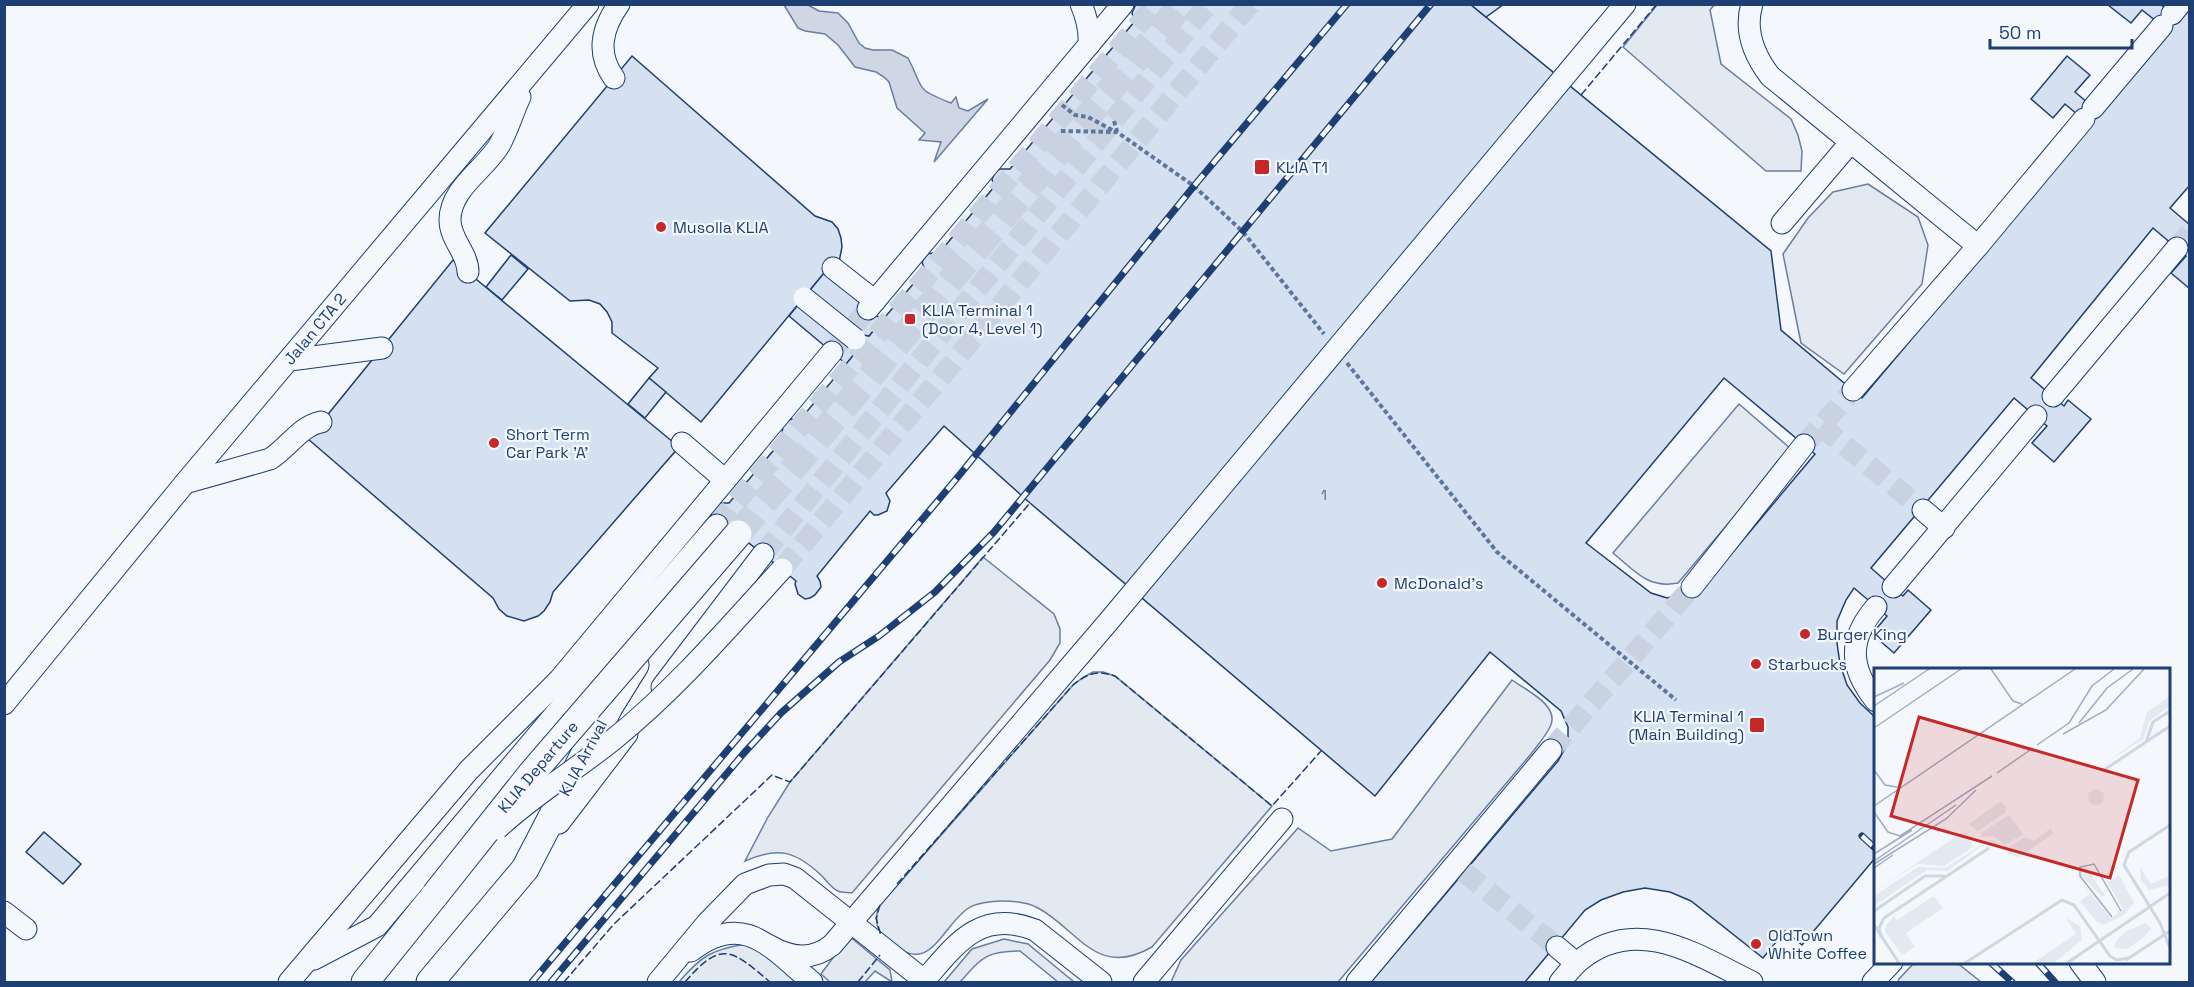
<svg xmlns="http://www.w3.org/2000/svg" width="2194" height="987" viewBox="0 0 2194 987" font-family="'Space Grotesk',sans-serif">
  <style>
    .green { fill: #e3e9f0; stroke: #687fa3; stroke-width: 1.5 }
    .water { fill: #cfd7e4; stroke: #687fa3; stroke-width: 1.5 }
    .building { fill: #d5e0f0; stroke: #1d3f73; stroke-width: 1.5; fill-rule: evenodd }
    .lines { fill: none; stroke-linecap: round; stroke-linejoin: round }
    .minor-tunnel { stroke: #c9d2e0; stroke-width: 21; stroke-dasharray: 21 10; stroke-linecap: butt }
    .major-tunnel { stroke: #c9d2e0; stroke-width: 27; stroke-dasharray: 27 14; stroke-linecap: butt }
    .minor-casing { stroke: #1d3f73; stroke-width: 23 }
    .major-casing { stroke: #1d3f73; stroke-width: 29 }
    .path { stroke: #5e769c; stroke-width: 4; stroke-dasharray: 4.5 3; stroke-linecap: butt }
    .minor { stroke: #f4f7fb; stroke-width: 21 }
    .major { stroke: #f4f7fb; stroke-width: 27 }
    .rail-casing { stroke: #1d3f73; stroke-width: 7 }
    .rail { stroke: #f4f7fb; stroke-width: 4.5; stroke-dasharray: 14; stroke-linecap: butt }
    .minor-bridge-casing { stroke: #1d3f73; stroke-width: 23; stroke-linecap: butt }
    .major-bridge-casing { stroke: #1d3f73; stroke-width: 29; stroke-linecap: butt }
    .minor-bridge { stroke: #f4f7fb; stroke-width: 21 }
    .major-bridge { stroke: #f4f7fb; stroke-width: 27 }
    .fence { stroke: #1d3f73; stroke-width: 1.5; stroke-dasharray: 8 3; stroke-linecap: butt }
    .poi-dot { fill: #c62828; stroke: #f4f7fb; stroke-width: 2 }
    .labels { text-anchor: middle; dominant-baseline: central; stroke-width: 4.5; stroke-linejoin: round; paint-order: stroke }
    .number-label { font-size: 14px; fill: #4b6792 }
    .poi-label { font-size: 16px; fill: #1d3f73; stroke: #f4f7fb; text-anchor: start }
    .street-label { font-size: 16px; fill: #1d3f73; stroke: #f4f7fb }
    .inset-river { fill: none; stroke: #cfd7e4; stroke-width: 3 }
    .inset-road { fill: none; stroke: #9eadc5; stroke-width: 1.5 }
    .view { fill: #c62828; fill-opacity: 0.15; stroke: #c62828; stroke-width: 3 }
    .inset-edge { fill: none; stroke: #1d3f73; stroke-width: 3 }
  </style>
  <rect width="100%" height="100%" fill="#f4f7fb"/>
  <g class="green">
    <polygon points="1657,5 1714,5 1710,10 1721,64 1791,119 1798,135 1802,151 1801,171 1766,171 1623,47"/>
    <polygon points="1868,184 1918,217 1928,245 1922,284 1844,374 1801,343 1783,254 1808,218 1833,192"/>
    <path d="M1739 404 1791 449 1678 583C1648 589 1635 571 1613 553Z"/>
    <path d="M983 557 1054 614 1060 629V643L1050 660 852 893C848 892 842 893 838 891 832 889 826 880 821 875 794 850 778 847 745 861L768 817 790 782Z"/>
    <path d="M1093 672H1103L1115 676 1272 806 1152 947C1096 979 1079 930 1038 908 1028 902 1013 901 1002 901 992 901 975 903 967 909 940 929 930 977 890 942 876 931 875 924 878 907L1073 685 1084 677Z"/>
    <path d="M1512 680C1526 690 1561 706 1550 727 1545 737 1537 746 1531 754L1338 982H1171L1181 960 1298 828 1331 851 1392 839Z"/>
    <polygon points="849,936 890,970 892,982 875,971 865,982 830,982 821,974"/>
    <path d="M1004 939 1028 944 1074 982H1058L1020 951C985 951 982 958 960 982H944L972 949Z"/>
    <path d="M745 944 757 947 799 982H679C701 956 711 950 745 944Z"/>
    <polygon points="1915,962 1956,962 1981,982 1898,982 1899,979"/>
  </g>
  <path class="water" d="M784 5H808L819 11 838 13 848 23 859 43 865 48 873 50H892L908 58C925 90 913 88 951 103L956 97 959 108 968 111 988 99 934 162 941 142 919 140 925 133 897 108 889 82 884 77 876 72 855 67 838 45 825 34 805 31 798 28Z"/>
  <g class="building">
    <path d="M1136 4H1470L1771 251 1781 330 1862 398 2091 126 2065 104 2053 118 2031 99 2067 56 2090 75 2075 92 2101 114 2170 32 2142 10 2131 23 2108 5 2160 4 2180 20 2190 9V185L2170 208 2190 225V289L2171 273 2186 256 2153 228 2031 378 2064 406 2068 400 2091 419 2054 462 2032 443 2047 426 2014 398 1871 568 1903 596 1908 590 1931 610 1894 653 1872 634 1887 616 1854 588 1846 600 1837 621V643L1840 664 1847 685 1860 703 1876 718V857L1802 945 1785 931 1763 958 1691 901 1670 892 1645 888 1623 892 1601 900 1585 910 1525 982H1371L1558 761 1568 743V727L1561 711 1490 652 1375 796 1030 503 944 426 886 493 890 501 887 511 878 515H874L870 511 817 576 820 581 821 587 815 595 810 598 805 599 798 594 795 584 796 581 729 527 723 528 712 519 711 513 718 503H729L784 438 782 434 783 425 791 419 800 420 855 353 852 346 864 335 869 336 925 270 922 262 927 254 940 252 994 187 992 179 996 171 1000 169H1010L1135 21 1132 13ZM1724 378 1815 454 1712 577 1697 590 1667 598 1651 593 1586 543Z"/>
    <polygon points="1470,4 1504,4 1486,17"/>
    <polygon points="632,56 815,216 832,222 838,229 841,238 842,247 839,262 824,273 701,422 649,378 658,368 612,333 612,322 607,312 600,304 589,300 570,301 485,233"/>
    <polygon points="511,255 528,269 502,300 486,287"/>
    <polygon points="453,260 679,447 553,592 550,602 544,611 538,616 524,621 507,616 499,609 493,598 308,439"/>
    <polygon points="824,273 882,320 869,336 864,335 852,346 855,353 846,364 789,316"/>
    <polygon points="649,378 666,392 645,418 628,404"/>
    <polygon points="44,832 81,864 63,884 26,852"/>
  </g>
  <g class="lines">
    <g class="minor-tunnel">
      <polyline points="2177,248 2190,233"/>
      <polyline points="832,352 868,309"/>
      <polyline points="1821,426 1923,510"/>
      <polyline points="1804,445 1853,390"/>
      <polyline points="717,525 1156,4"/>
      <polyline points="763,554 1208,4"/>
      <polyline points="782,569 1250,4"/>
      <polyline points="1551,750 1692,587"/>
      <polyline points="1464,872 1557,947"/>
    </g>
    <polyline class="major-tunnel" points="738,534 1182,4"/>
    <g class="minor-casing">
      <g id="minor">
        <path d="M1081 4C1087 18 1090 30 1089 45"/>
        <path d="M1752 4C1744 30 1754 55 1770 76L1978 246"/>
        <polyline points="2172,14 2180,4"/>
        <path d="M614 78C596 53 602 28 619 4"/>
        <polyline points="2093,108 2162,26"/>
        <polyline points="1782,223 1850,143"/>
        <polyline points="833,268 875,301"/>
        <path d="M468 272C468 253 450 240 450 220 450 188 486 169 500 144 508 129 513 112 520 97"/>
        <polyline points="868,309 1123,4"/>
        <polyline points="290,360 382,348"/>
        <polyline points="1853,390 1978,246 2084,119"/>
        <polyline points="2053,396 2177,248"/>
        <polyline points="682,443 725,480"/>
        <path d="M185 483 270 459C288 448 300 426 321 422"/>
        <polyline points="1923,510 1944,528"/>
        <polyline points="1692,587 1804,445"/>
        <polyline points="1893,587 2036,416"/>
        <polyline points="662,687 763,554"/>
        <path d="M1876 701C1849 668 1848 639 1876 607"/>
        <polyline points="4,704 185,483 588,4"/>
        <polyline points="559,823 627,734"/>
        <polyline points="4,912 26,929"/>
        <path d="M770 946C791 958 812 961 832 945L1109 621 1625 4"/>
        <polyline points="1557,947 1576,963"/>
        <path d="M691 951C744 910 771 948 812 982"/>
        <polyline points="314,959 377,926 626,630 717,525"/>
        <polyline points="2080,962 2095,982"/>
        <polyline points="289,982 469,770 559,680 832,352"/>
        <polyline points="658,982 707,923 745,884 769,875 784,874 795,878 925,981"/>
        <path d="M923 982C955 945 980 908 1035 930L1101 982"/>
        <polyline points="1144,982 1282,819"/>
        <polyline points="1357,982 1551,750"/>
        <path d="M1560 982C1566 975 1572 967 1579 961 1636 913 1697 955 1752 982"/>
        <polyline points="1873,982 1892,962"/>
      </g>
    </g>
    <g class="major-casing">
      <g id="major">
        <polyline points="365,982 435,895"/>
        <polyline points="430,982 525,869 609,707 635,665"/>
      </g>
    </g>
    <g class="path">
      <polyline points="1062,105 1075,115 1088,117 1116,132"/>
      <polyline points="1114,121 1117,131"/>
      <polyline points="1061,131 1117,132 1194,186 1243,232 1324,334"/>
      <polyline points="1347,363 1497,552 1676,700"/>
    </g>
    <use href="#minor" class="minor"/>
    <use href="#major" class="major"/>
    <g class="rail-casing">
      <g id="rail">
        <polyline points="1862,836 1876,849"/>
        <polyline points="1990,962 2012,982"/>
        <polyline points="2037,962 2055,982"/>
        <polyline points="532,982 957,478 1194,186 1347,4"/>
        <polyline points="551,982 744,753 781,713 839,662 879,636 935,592 994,532 1431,4"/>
      </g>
    </g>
    <use href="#rail" class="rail"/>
    <g class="minor-bridge-casing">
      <g id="minor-bridge">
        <polyline points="804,298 855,339"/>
        <path d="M497 829C533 795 576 770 614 739 676 689 728 628 782 569"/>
      </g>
    </g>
    <g class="major-bridge-casing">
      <polyline id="major-bridge" points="435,895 532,773 738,534"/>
    </g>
    <use href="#minor-bridge" class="minor-bridge"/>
    <use href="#major-bridge" class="major-bridge"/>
    <g class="fence">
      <polyline points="1581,95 1657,4"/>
      <path d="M897 884 1073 685C1088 673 1097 670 1115 676L1272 806 1321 751"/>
      <polyline points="880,905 876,918 881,936"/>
      <polyline points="564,982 614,924 772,775 790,782 1030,503"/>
      <path d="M685 982C722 939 732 950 770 982"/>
      <polyline points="858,982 880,955"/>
    </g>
  </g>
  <g class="poi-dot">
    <rect x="1254" y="159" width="16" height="16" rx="3"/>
    <circle cx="661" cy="227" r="6"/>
    <rect x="904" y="313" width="12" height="12" rx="3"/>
    <circle cx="494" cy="443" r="6"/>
    <circle cx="1382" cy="583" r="6"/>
    <circle cx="1805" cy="634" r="6"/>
    <circle cx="1756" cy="664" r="6"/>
    <rect x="1749" y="717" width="16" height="16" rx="3"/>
    <circle cx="1756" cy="944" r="6"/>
  </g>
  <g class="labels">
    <g class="number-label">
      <text x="1324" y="495">1</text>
    </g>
    <g class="poi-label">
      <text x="1276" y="167">KLIA T1</text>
      <text x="673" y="227">Musolla KLIA</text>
      <text x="922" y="310">KLIA Terminal 1<tspan x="922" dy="18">(Door 4, Level 1)</tspan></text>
      <text x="506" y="434">Short Term<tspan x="506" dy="18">Car Park 'A'</tspan></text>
      <text x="1394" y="583">McDonald's</text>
      <text x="1817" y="634">Burger King</text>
      <text x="1768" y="664">Starbucks</text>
      <text x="1744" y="716" text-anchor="end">KLIA Terminal 1<tspan x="1744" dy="18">(Main Building)</tspan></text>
      <text x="1768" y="935">OldTown<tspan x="1768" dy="18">White Coffee</tspan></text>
    </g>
    <g class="street-label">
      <text transform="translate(315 329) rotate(-50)">Jalan CTA 2</text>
      <text transform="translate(583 758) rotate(-62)">KLIA Arrival</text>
      <text transform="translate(538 767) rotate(-50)">KLIA Departure</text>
    </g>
  </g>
  <g transform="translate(1874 668)">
    <rect width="296" height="296" fill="#f4f7fb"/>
    <path d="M295 29V39L276 52 269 71 229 97 266 70 273 44ZM214 129a8 8 0 1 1 16 0a8 8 0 1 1-16 0ZM127 133 133 140 131 145 104 163 95 156ZM135 147 149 166 131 177 119 168 107 169V165ZM177 160 179 166 145 189 134 186 135 179 151 169 160 173ZM87 165H93L99 179 70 198 43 196 0 224ZM115 172 121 173 126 180 115 173 73 203 53 202 0 238V228L44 199 71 200ZM211 198 231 227 228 229 207 207ZM266 199 277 216 295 208V217L275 222 267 212ZM228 205 235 214 245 207 260 235 250 247 230 257 223 254 206 233 216 226 205 211 237 250 249 241ZM60 228 69 240 32 265 41 279 28 287 11 263 12 257 20 248 23 252ZM192 250 206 258 208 272 180 295H159L202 266ZM272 255 277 261 271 268 253 281 241 280 242 273 252 263Z" fill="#e3e9f0"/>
    <path class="inset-river" d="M272 74 279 54 296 43M230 102 296 58M296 157 255 184 250 197 286 255 296 280M0 243 51 208H71M0 257 25 295M7 269 5 260 10 250 115 180M252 292 296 263M91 295 188 232 200 237 236 288 243 292 255 290M193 295 296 225"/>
    <path class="inset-road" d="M117 1 139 33 148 36M0 29 30 15M0 38 55 1M205 55 233 20 259 1M0 60 87 1M189 66 232 42 270 1M163 77 195 55 218 18 240 1M0 102 11 117 23 119M123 105 159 80M0 138 201 1M0 144 14 164 26 168 118 108M0 186 38 162M0 193 82 137M0 196 72 151 102 122M0 200 19 187M238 249 206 208V199L220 196 247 243"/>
    <path class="view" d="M45 49 264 112 236 210 17 148Z"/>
    <rect width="296" height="296" class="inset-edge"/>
  </g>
  <rect width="2194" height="987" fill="none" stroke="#1d3f73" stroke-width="12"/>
  <path d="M1990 39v9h142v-9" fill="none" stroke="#1d3f73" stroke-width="3"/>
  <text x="1999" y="39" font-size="18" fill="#1d3f73" stroke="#f4f7fb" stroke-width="4.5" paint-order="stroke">50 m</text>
</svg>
